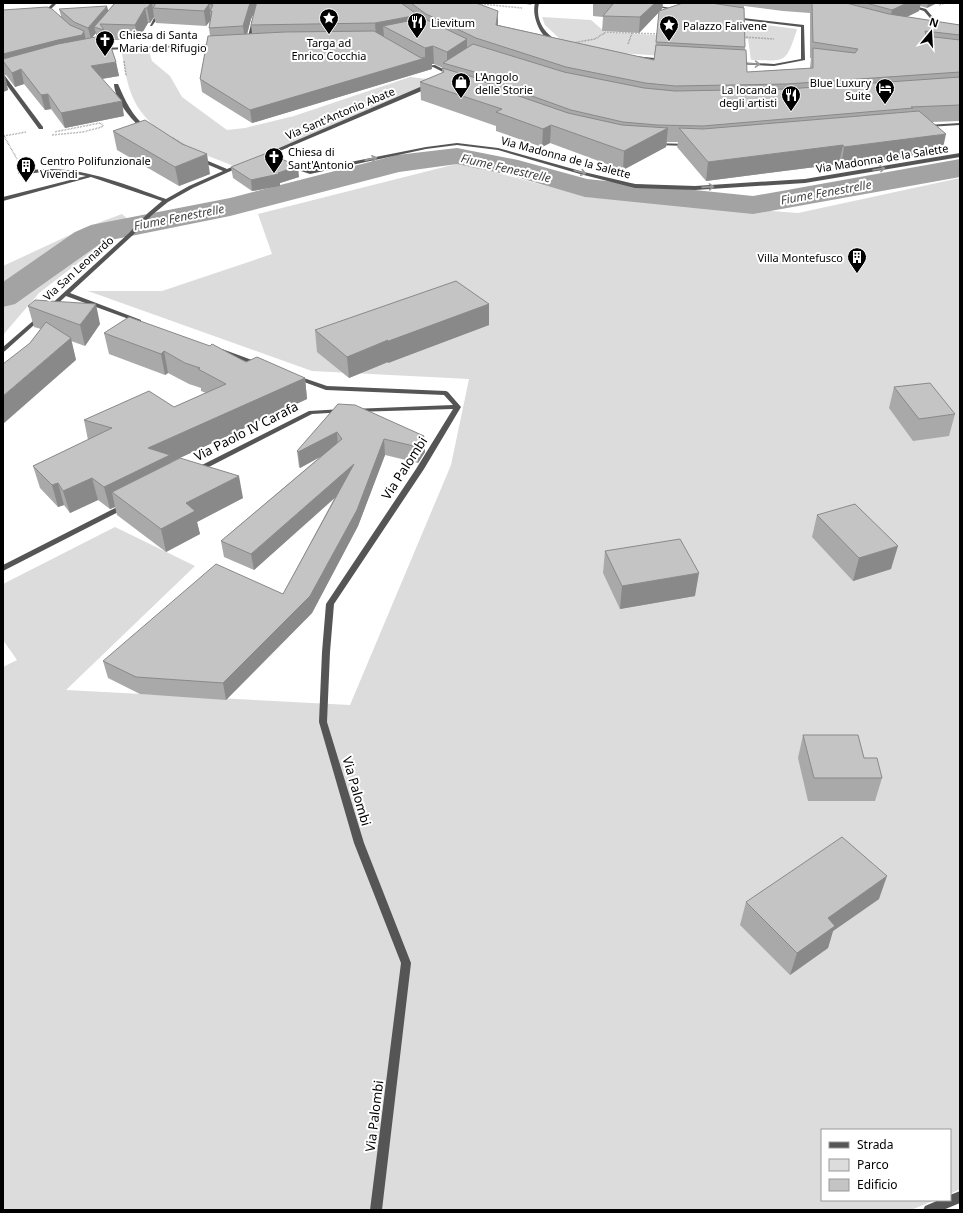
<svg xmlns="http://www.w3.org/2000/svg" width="963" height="1213" viewBox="0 0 963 1213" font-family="'Noto Sans',sans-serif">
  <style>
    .green { fill: #dcdcdc }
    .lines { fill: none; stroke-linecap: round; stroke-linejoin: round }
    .river { fill: #a3a3a3; fill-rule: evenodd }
    .path { stroke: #777; stroke-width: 1.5; stroke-dasharray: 0.5 1; stroke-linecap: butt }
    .street { fill: #555; fill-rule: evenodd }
    .wall { fill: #a9a9a9; fill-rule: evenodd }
    .shaded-wall { fill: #898989 }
    .building { fill: #c4c4c4; stroke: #898989 }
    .oneway { stroke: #999 }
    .labels { text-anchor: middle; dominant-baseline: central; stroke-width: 4; stroke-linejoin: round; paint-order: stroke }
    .far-poi-label { font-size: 11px; fill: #000; stroke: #fff; text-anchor: start }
    .far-street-label { font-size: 11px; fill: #000; stroke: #fff }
    .far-water-label { font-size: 12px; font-style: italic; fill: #444; stroke: #fff }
    .street-label { font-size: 13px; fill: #000; stroke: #fff }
  </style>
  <rect width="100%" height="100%" fill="#fff"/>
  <g class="green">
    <path d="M542 17 591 20 605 32 703 38 710 18 797 29C786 64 786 61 751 60L748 39 718 38 692 58 620 53 579 47 560 39 545 25Z"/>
    <path d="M121 47 148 48 152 61 170 76 182 97 227 130 245 128 294 116 410 77 436 80 422 89 236 167C200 152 150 137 133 98 126 82 124 65 121 47Z"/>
    <polygon points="460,163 588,197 798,213 960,178 960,1189 950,1194 950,1130 822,1130 822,1200 935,1200 911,1210 3,1210 3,667 17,660 3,640 3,584 115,527 195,566 66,690 350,705 451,465 469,379 312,371 88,291 162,291 272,254 258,214"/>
    <polygon points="122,214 131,222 39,293 3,335 3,266 87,227"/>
  </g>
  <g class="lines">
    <polygon class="river" points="457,148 518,160 587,179 753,196 960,159 960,177 753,214 585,197 513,176 457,164 399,172 230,216 111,240 97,246 15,304 3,307 3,282 75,232 91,225 230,198 397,155"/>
    <g class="path">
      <polyline points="481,4 522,8"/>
      <polyline points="939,5 945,3"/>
      <polyline points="632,33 660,34"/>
      <polyline points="743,37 774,39"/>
      <polyline points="572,43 595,39 606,32 632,33 628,44"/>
      <polyline points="124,61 126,76"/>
      <polyline points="52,135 83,132 102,127 103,125 100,123 54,132"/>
      <polyline points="173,138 186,146"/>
      <polyline points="17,159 4,136 26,132"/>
    </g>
    <g class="street">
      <polygon points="53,3 57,3 43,17 41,17 41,15"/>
      <polygon points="260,3 264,3 256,20 250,44 246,45 252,20"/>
      <path d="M535 3H539C535 20 544 33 559 42V44C542 43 531 17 535 3Z"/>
      <polygon points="635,3 644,3 681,10 679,11"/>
      <polygon points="898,3 904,3 926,9 937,22 960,31 960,34 935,24 924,11"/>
      <polygon points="734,17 804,25 805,60 774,66 734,64 734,62 736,62 774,64 801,59 801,27 735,19"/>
      <polygon points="154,18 157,19 152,26 150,26"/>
      <polygon points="219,44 219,46 217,46 101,50 99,49 101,48"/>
      <polygon points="634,56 665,59 667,60 665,61 632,58 632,57"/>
      <polygon points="422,65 425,66 435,65 449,72 445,73 433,67 422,69 420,66"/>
      <polygon points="3,76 5,76 43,127 43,129 39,129 3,80"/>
      <path d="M114 84H118C126 102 131 114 147 128V130H143C131 119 115 101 114 84Z"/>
      <polygon points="427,84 431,85 424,90 261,159 256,158"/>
      <polygon points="960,123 960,125 927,127 925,126 927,125"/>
      <polygon points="457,143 498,148 584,172 635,184 695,186 805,179 960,153 960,157 805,183 695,190 635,188 580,174 498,150 457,145 426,149 310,174 286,166 289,164 310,170 426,147"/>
      <polygon points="654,143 688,144 690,145 688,146 656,145 654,144"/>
      <path d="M197 158H201L227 169 239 164 244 165 193 188 168 202 152 215 133 235 70 293 141 320V322H137L66 296 51 310H47V308L129 233 148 213 162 201 91 177 3 201V197L86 176C64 171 43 171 21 175L18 173 19 172C71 161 118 182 166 199L189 186 223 171 197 160Z"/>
      <polygon points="41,314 43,315 43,317 5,351 3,352 3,347"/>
      <polygon points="222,349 260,363 261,364 258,366 256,365 220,352 219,351"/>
      <polygon points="295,375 327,386 446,391 448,392 461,407 424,469 334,604 330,652 327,722 364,843 411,963 382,1210 370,1210 401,963 354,843 319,722 322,652 326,604 416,469 453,409 354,412 352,411 352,409 453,405 444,395 326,390 293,378 292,377"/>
      <polygon points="343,409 346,411 345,412 312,414 199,472 193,472 192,470 309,411"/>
      <polygon points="123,504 129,504 130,506 3,571 3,565"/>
      <polygon points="960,1191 960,1203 943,1210 923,1210 925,1206 939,1200 950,1200 950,1195"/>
    </g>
  </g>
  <g class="wall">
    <path d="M115 3H476L498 25 654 60 659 12 639 33 602 31 603 17 593 16V3H668L666 4H663L662 9 660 11 683 3H937L927 8 920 6 919 11 907 17 960 25V121L932 122 942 153 841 165 839 164 706 181 677 147 678 142H667L666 147 623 170 550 143 542 147 496 131V126L421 100 420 82 442 73V68H443L434 64H432V69L252 123 202 92 200 79 210 36 209 28 210 20 206 26 156 23 154 17 150 23H148L138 40H109L116 62 119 76 102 79 124 116 65 128 51 109 45 110 24 84 15 87 6 75H4L8 90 3 92V10L61 16 59 9 108 11ZM744 6 783 11 810 13V58H811L810 68 747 72 745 50V47ZM254 13 251 25 252 34H247L251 19ZM96 33V37L91 38Z"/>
    <polygon points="521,3 532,3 531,5"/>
    <polygon points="113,131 210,174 179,186 117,150"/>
    <polygon points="231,167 299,177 280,183 280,186 252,191 233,178"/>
    <polygon points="489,304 489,325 388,363 388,362 349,378 317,352 315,330"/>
    <polygon points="28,306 100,324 85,346 71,341 76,360 30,343 41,329 34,327"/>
    <polygon points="104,333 246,362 305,378 307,399 171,462 171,463 243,498 197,522 200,534 166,552 117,515 115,507 110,509 98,500 70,513 64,505 58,507 40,488 33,466 88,440 84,420 174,407 206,393 201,391 201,388 189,384 168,373 165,375 109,354"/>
    <polygon points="894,387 955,414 949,436 913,441 889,408"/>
    <polygon points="338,404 424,436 425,452 418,463 385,455 358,526 312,613 226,700 140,694 108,678 103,661 283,594 335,497 254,570 224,557 221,541 320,457 300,468 299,467 297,451"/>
    <polygon points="817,515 891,569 853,581 812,537"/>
    <polygon points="605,551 695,596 620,609 603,573"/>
    <polygon points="803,735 864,758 882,778 875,801 808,801 798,758"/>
    <polygon points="879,899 833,931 828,948 790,975 740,925 746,902"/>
  </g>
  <g class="shaded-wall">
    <polygon points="151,3 152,3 154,17 150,23 147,8"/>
    <polygon points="250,3 259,3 251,19 245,42 243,26"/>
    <polygon points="655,3 663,3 662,9 639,33 640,17"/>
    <polygon points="907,3 921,3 919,11 889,25 892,10"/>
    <polygon points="928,3 937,3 927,8"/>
    <polygon points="209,4 211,20 206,26 204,11"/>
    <polygon points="107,6 110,17 100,24 94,27 96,33 91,39 88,28"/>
    <polygon points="145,8 148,23 138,40 135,25"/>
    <polygon points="498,11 498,26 496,25"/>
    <polygon points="418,15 418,30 383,26 384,37 376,38 375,23"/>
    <polygon points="84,31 87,45 3,61 3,54"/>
    <polygon points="467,39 467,56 447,64 447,52"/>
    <polygon points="433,46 434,64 432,64 432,69 252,123 250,110 425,58 425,48"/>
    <polygon points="116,62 119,76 94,80 91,66"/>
    <polygon points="21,69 24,84 15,87 12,73"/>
    <polygon points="5,75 8,90 3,92 3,76"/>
    <polygon points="48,94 51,109 45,110 41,95"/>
    <polygon points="122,101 124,116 65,128 61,113"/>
    <polygon points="551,125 550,143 542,147 543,129"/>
    <polygon points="668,128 666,147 623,170 624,151"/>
    <polygon points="946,134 942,153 841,165 844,147"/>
    <polygon points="843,145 839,164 706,181 708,162"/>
    <polygon points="207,154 210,174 179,186 175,167"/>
    <polygon points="298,166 299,177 280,183 280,186 252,191 251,180"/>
    <polygon points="96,304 100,324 85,346 80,325"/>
    <polygon points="489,304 489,325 388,363 388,362 349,378 347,357 388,340"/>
    <polygon points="71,338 76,360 3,424 3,396"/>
    <polygon points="164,351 168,373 165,375 161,354"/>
    <polygon points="305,378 307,399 171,462 174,477 112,492 115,507 110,509 104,487 148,448"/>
    <polygon points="337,432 338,447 300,468 298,452"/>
    <polygon points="424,436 425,452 418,463 418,447"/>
    <polygon points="384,439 385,455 358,526 312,613 226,700 223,683 310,596"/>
    <polygon points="354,464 355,480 254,570 251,554"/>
    <polygon points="239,476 243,498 197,522 200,534 166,552 161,529 186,503"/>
    <polygon points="92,478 98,500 70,513 63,491"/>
    <polygon points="58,483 64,505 58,507 52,485"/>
    <polygon points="898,546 891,569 853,581 859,558"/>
    <polygon points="699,573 695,596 620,609 622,586"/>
    <polygon points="887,876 879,899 833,931 828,948 790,975 797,953 828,918"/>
  </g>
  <g class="building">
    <polygon points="115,3 151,3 147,8 145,8 135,25 100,24 104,30 94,27"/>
    <polygon points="155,3 250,3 243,26 209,28 212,11 210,11 213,5 209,4 204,11 153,8 156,3"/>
    <polygon points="257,3 401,3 418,15 375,23 251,25 256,5"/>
    <polygon points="411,3 476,3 498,11 496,25 654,60 656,45 746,50 747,72 813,68 813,48 855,53 858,49 813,42 812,3 846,3 889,14 960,25 960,35 925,31 926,36 960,40 960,72 787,84 675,86 645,83 566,67 476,38 426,14"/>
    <polygon points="607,3 655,3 640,17 603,16 613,4"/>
    <polygon points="683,3 711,3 744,8 745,47 656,42 659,11"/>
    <polygon points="866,3 907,3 892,10"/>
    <polygon points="107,6 88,28 74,22 59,9"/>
    <polygon points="47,7 52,9 70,25 84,31 82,35 58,40 3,54 3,10"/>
    <polygon points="423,18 467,39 447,52 433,46 425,48 383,26"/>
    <polygon points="374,31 421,58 432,56 250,110 200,79 208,36 285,32"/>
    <polygon points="101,36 108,38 116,62 91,66 122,101 61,113 48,94 41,95 21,69 12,73 3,61 3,59 58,44"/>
    <polygon points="473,44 564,72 644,88 675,91 787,89 960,77 960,105 911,107 913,108 703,126 657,125 623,122 571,110 518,91 478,73 443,63"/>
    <polygon points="442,68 473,77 513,94 568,113 622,125 668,128 624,151 551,125 543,129 496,112 502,109 420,82 444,72"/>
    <polygon points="919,111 946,134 844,147 843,145 708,162 679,128 703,129"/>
    <polygon points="145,120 182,144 207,154 175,167 113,131"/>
    <polygon points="267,153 298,166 278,173 279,174 251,180 231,167"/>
    <polygon points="456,281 489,304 386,342 388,340 347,357 315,330"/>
    <polygon points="35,300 96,304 80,325 28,306"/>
    <polygon points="129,317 210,346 212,344 246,362 257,357 305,378 148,448 170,455 104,487 92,478 63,491 58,483 52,485 33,466 112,428 84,420 149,391 174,407 226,384 198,369 200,368 185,363 164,351 161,354 104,333"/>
    <polygon points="46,322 71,338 3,396 3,364 30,343"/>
    <polygon points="930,383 955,414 919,419 894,387"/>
    <polygon points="338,404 355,405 424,436 418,447 384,439 357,510 310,596 223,683 136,677 103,661 216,564 283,594 354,464 251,554 221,541 342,439 337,432 298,452 297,451"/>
    <polygon points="180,458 239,476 186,503 195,511 161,529 112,492"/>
    <polygon points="855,504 898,546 859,558 817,515"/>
    <polygon points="680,539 699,573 622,586 605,551"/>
    <polygon points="803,735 858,735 864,758 877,758 882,778 814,778"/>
    <polygon points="842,837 887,876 828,918 835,926 797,953 746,902"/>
  </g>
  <defs><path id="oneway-shaft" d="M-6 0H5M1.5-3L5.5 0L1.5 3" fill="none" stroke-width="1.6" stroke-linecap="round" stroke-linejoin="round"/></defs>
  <g class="oneway">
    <use href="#oneway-shaft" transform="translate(754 64) rotate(2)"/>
    <use href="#oneway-shaft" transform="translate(371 159) rotate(-13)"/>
    <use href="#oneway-shaft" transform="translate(879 169) rotate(-9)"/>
    <use href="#oneway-shaft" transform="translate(580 172) rotate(15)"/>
    <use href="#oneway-shaft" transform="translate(708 187) rotate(-4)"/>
  </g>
  <defs>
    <g id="sight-pin" transform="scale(1)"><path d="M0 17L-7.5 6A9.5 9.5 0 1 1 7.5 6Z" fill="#000" stroke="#fff"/><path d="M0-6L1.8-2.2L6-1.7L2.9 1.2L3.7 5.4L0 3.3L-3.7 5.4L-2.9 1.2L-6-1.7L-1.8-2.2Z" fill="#fff"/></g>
    <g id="restaurant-pin" transform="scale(1)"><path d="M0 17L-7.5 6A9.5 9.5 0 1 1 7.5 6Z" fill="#000" stroke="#fff"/><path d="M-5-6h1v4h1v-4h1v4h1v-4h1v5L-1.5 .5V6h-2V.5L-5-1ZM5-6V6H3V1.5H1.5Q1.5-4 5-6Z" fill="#fff"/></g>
    <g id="church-pin" transform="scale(1)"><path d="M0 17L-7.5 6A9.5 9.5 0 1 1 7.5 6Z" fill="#000" stroke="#fff"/><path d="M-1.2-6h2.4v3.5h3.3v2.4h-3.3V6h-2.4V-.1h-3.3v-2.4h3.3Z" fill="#fff"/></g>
    <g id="shop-pin" transform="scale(1)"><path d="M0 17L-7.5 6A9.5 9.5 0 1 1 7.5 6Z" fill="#000" stroke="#fff"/><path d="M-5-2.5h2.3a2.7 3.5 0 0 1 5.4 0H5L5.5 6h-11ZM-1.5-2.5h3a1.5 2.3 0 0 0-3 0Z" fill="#fff"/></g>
    <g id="hotel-pin" transform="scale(1)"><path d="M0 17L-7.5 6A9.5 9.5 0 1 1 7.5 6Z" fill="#000" stroke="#fff"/><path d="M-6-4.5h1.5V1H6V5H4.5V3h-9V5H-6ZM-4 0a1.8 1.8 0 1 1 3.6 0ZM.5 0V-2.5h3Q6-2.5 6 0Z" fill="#fff"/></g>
    <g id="building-pin" transform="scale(1)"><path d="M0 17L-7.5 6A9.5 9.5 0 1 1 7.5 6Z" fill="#000" stroke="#fff"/><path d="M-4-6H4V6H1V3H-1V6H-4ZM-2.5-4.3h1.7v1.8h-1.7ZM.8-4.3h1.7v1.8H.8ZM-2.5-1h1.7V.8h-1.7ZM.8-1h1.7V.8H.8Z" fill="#fff"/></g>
  </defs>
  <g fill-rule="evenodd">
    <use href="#sight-pin" x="329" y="18"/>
    <use href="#restaurant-pin" x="417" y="22"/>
    <use href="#sight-pin" x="669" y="25"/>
    <use href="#church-pin" x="105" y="40"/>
    <use href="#shop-pin" x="461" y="82"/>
    <use href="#hotel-pin" x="885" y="88"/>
    <use href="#restaurant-pin" x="791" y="95"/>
    <use href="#church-pin" x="274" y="157"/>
    <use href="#building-pin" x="26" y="166"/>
    <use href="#building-pin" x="857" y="257"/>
  </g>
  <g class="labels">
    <g class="far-poi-label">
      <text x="431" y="22">Lievitum</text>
      <text x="683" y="25">Palazzo Falivene</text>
      <text x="119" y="34">Chiesa di Santa<tspan x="119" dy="13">Maria del Rifugio</tspan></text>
      <text x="329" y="42" text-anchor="middle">Targa ad<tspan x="329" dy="13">Enrico Cocchia</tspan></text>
      <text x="475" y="76">L'Angolo<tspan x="475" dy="13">delle Storie</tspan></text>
      <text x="871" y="82" text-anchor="end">Blue Luxury<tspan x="871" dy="13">Suite</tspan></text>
      <text x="777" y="89" text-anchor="end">La locanda<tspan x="777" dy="13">degli artisti</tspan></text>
      <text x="288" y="151">Chiesa di<tspan x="288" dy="13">Sant'Antonio</tspan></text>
      <text x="40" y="160">Centro Polifunzionale<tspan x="40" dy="13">Vivendi</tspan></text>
      <text x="843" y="257" text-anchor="end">Villa Montefusco</text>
    </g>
    <g class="far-street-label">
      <text transform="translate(340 113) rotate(-23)">Via Sant'Antonio Abate</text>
      <text transform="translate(566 157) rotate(15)">Via Madonna de la Salette</text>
      <text transform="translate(882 158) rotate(-9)">Via Madonna de la Salette</text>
      <text transform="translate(78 268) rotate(-42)">Via San Leonardo</text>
    </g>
    <g class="far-water-label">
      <text transform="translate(506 168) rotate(13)">Fiume Fenestrelle</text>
      <text transform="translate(826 192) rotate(-10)">Fiume Fenestrelle</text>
      <text transform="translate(179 217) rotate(-11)">Fiume Fenestrelle</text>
    </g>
    <g class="street-label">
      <text transform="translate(246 431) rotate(-27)">Via Paolo IV Carafa</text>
      <text transform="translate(404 468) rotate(-57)">Via Palombi</text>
      <text transform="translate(357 791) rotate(74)">Via Palombi</text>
      <text transform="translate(374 1116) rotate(-83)">Via Palombi</text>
    </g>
  </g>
  <rect width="963" height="1213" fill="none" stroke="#000000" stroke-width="8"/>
  <rect x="821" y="1129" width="130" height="72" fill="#ffffff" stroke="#999999"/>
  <rect x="829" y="1142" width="20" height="6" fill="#555555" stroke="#999999"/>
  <text x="857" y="1149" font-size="12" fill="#000000">Strada</text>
  <rect x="829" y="1159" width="20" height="12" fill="#dcdcdc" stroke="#999999"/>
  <text x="857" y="1169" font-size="12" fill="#000000">Parco</text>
  <rect x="829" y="1179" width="20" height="12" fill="#c4c4c4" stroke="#999999"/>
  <text x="857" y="1189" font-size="12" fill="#000000">Edificio</text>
  <g transform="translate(931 32) rotate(18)" stroke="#ffffff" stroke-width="3" paint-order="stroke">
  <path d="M0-3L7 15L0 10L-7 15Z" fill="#000000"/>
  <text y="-6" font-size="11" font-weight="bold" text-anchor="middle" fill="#000000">N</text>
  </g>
</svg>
